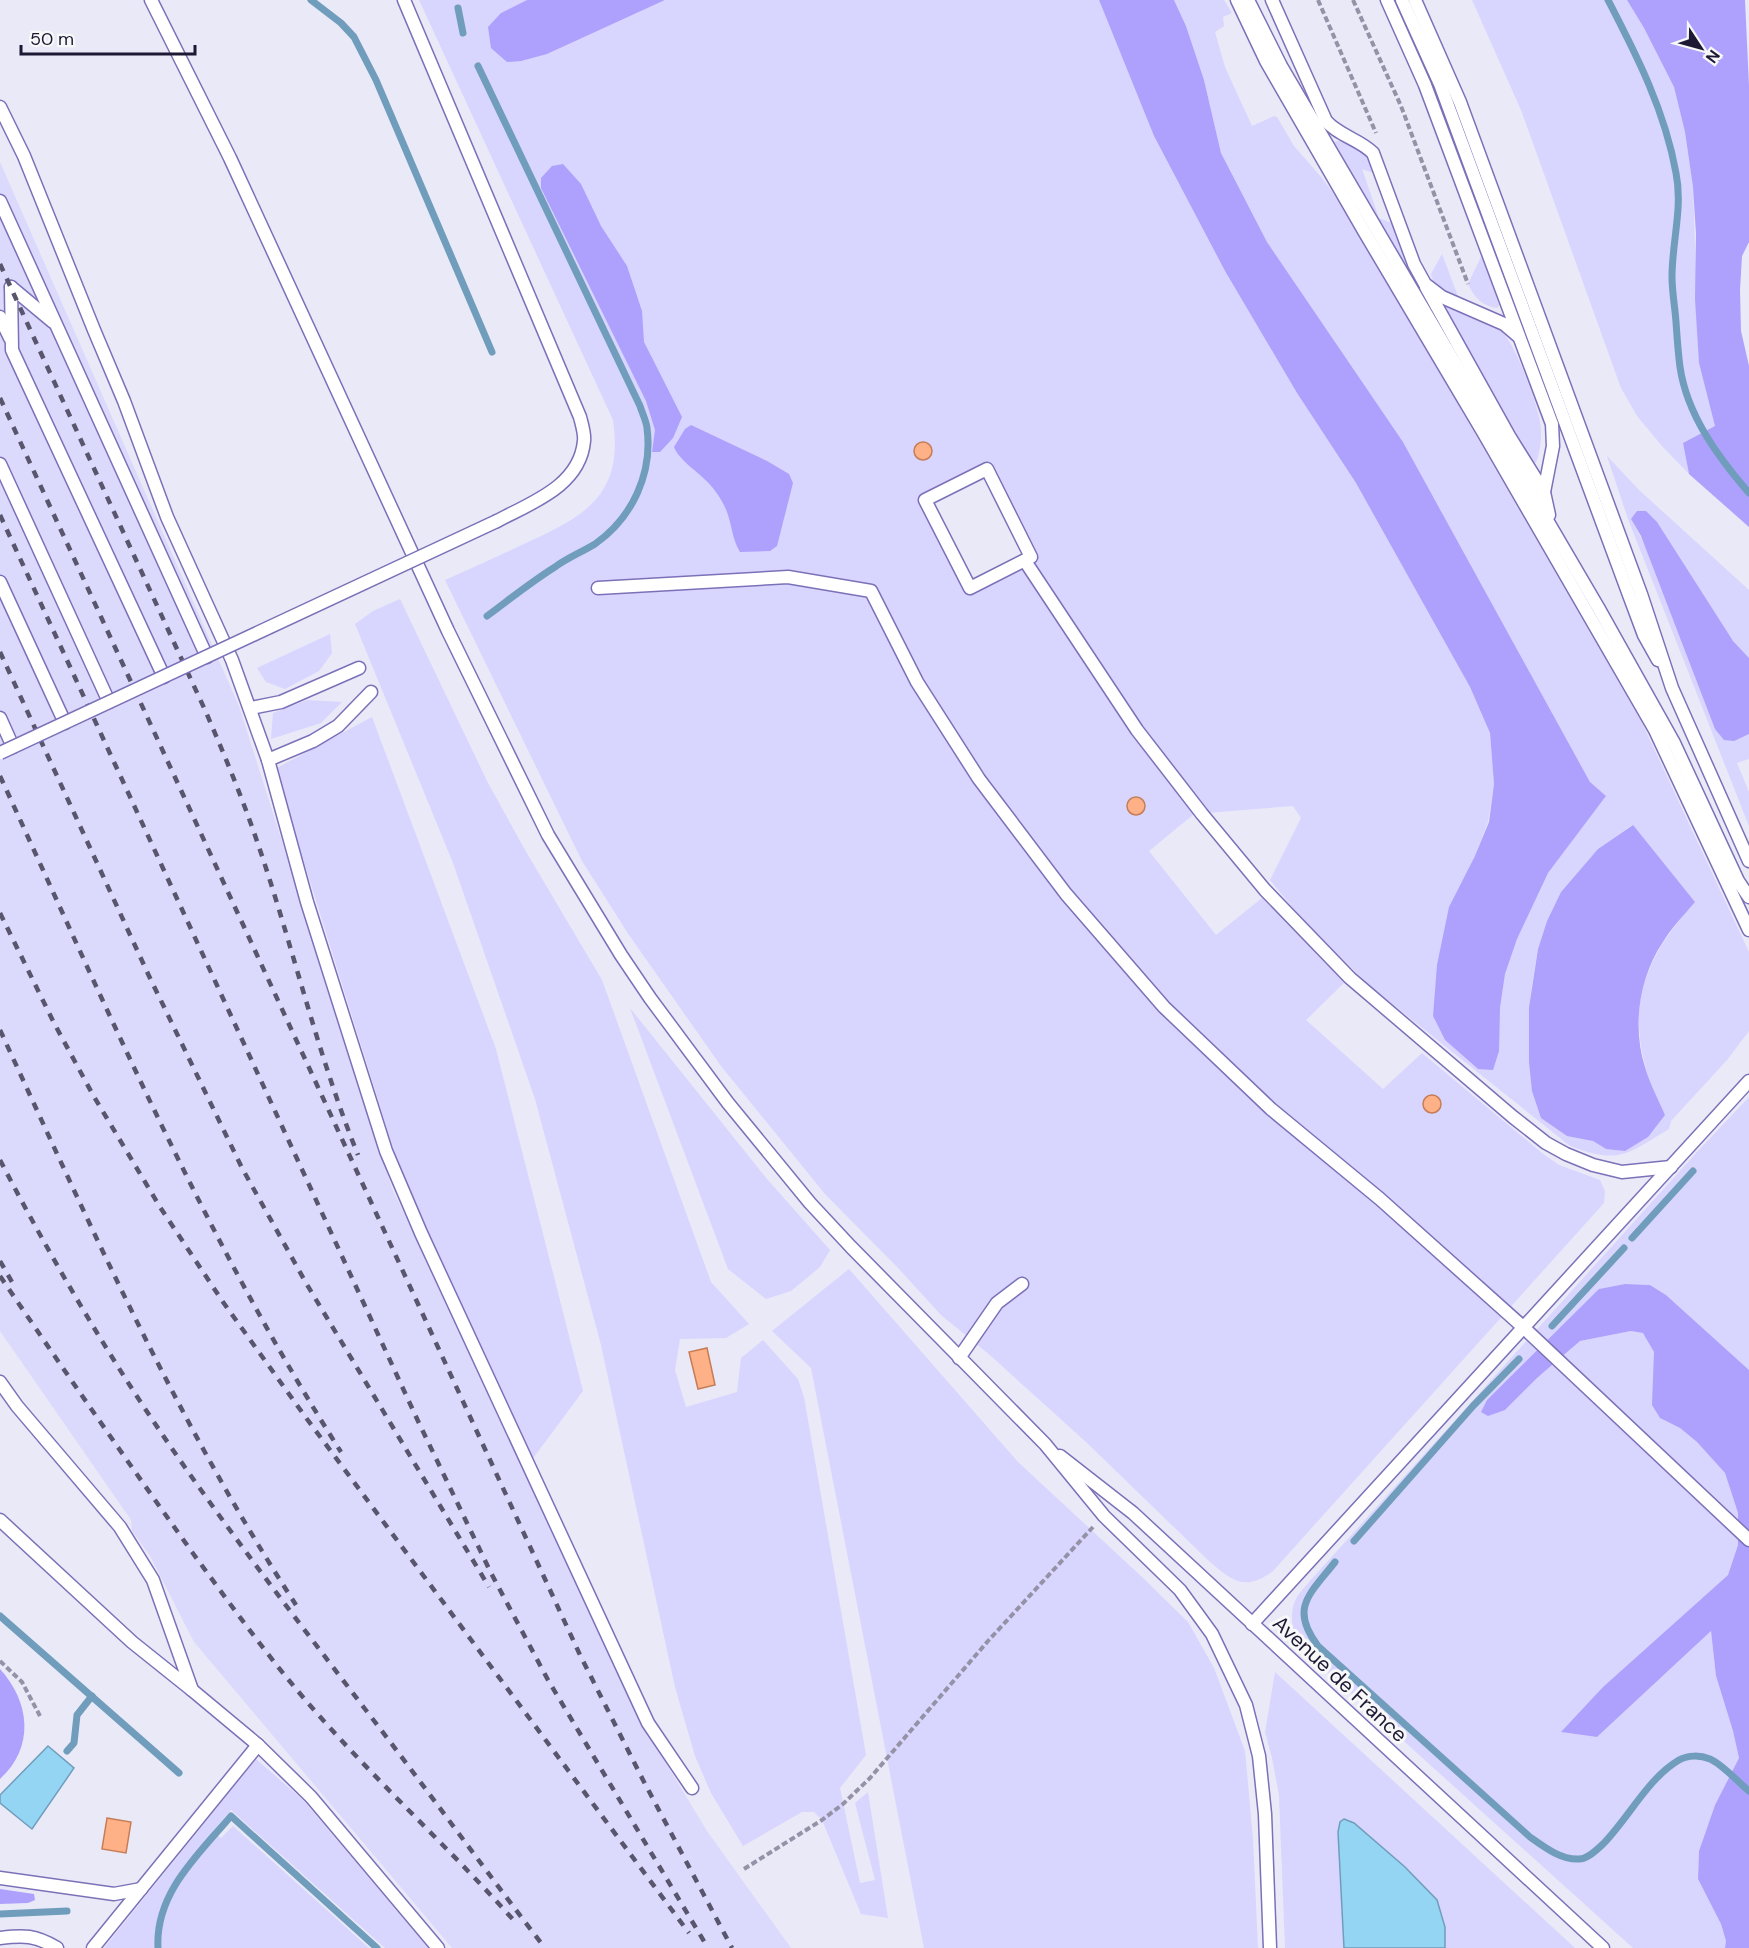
<svg xmlns="http://www.w3.org/2000/svg" width="1749" height="1948" viewBox="0 0 1749 1948" font-family="'DM Sans',sans-serif">
  <style>
    .built { fill: #dcdafc }
    .green { fill: #d8d5fe; fill-rule: evenodd }
    .forest { fill: #ada1fd }
    .water { fill: #94d5f4; stroke: #709dbb; stroke-width: 1.5 }
    .lines { fill: none; stroke-linecap: round; stroke-linejoin: round }
    .stream { stroke: #709dbb; stroke-width: 7 }
    .building { fill: #feb087; stroke: #c67d55; stroke-width: 1.5 }
    .service-casing { stroke: #7b71b8; stroke-width: 15 }
    .path { stroke: #9592a7; stroke-width: 4; stroke-dasharray: 6 3; stroke-linecap: butt }
    .service { stroke: #fff; stroke-width: 12 }
    .rail { stroke: #58556d; stroke-width: 4.5; stroke-dasharray: 8 8; stroke-linecap: butt }
    .service-bridge-casing { stroke: #7b71b8; stroke-width: 15; stroke-linecap: butt }
    .service-bridge { stroke: #fff; stroke-width: 12 }
    .labels { text-anchor: middle; dominant-baseline: central; stroke-width: 6; stroke-linejoin: round; paint-order: stroke }
    .street-label { font-size: 21px; fill: #1d1935; stroke: #f8f8f8 }
  </style>
  <rect width="100%" height="100%" fill="#eae9f8"/>
  <polygon class="built" points="0,162 239,706 392,1188 638,1717 707,1831 791,1948 452,1948 194,1642 150,1556 132,1531 131,1520 0,1331"/>
  <g class="green">
    <path d="M419 0H527L501 13 547 54 665 0H1099L1154 136 1225 271 1297 393 1356 483 1470 687 1490 733 1494 784 1488 822 1474 858 1433 1016 1445 1040 1478 1069 1500 1008 1505 974 1517 939 1535 898 1548 873 1606 796 1590 782 1403 442 1267 242 1221 153 1204 80 1186 26 1174 0H1224L1232 13 1223 17 1224 26 1215 32 1225 67 1252 126 1274 116 1277 117 1294 146 1322 178 1347 212 1642 723 1749 952V1031L1727 1060 1671 1121 1669 1129C1627 1154 1620 1165 1570 1146L1371 987 1302 919 1270 880 1301 818 1293 806 1194 814 1149 851 1216 935 1262 898 1344 983 1306 1020 1383 1089 1422 1053 1542 1153 1559 1165 1600 1180 1605 1191 1604 1203 1273 1571C1245 1592 1232 1581 1209 1561L1086 1442 991 1356 941 1315 899 1269 825 1194 721 1066 629 935 582 861 445 580C472 568 499 556 526 543 586 516 624 494 613 420ZM987 469 1031 558 970 588 925 500ZM1632 825 1695 902C1641 962 1624 1011 1653 1090L1606 1149 1593 1141 1529 1062V1007L1533 978 1538 949 1547 921 1561 892 1598 849Z"/>
    <polygon points="1472,0 1627,0 1644,28 1674,87 1685,132 1693,187 1699,363 1716,426 1683,443 1689,474 1662,446 1637,416 1621,388 1521,110"/>
    <path d="M1341 140C1364 150 1365 151 1376 174L1362 169 1379 218 1394 224 1412 275 1444 330 1443 332 1440 331 1333 142Z"/>
    <path d="M1483 253 1499 305 1497 308C1482 306 1474 297 1468 284Z"/>
    <path d="M1442 254 1459 299C1447 294 1433 288 1431 274Z"/>
    <path d="M1445 305C1461 310 1491 321 1503 333 1516 346 1537 403 1540 422 1542 435 1541 450 1536 463L1531 461 1444 309Z"/>
    <polygon points="1607,456 1639,490 1749,590 1749,658 1733,641 1631,519 1746,735 1749,734 1749,759 1737,763 1749,792 1749,826 1628,519"/>
    <polygon points="400,599 487,781 525,850 602,980 711,1282 749,1324 726,1338 680,1339 675,1370 686,1407 737,1392 741,1358 763,1340 798,1379 804,1397 866,1755 840,1788 860,1883 875,1880 855,1803 868,1792 888,1918 861,1914 822,1820 814,1812 802,1812 743,1846 711,1793 695,1756 675,1687 601,1345 535,1099 453,863 355,624 373,611"/>
    <polygon points="330,634 332,653 319,671 285,689 266,682 257,668"/>
    <polygon points="307,700 342,702 321,723 271,739 273,713"/>
    <polygon points="372,717 496,1049 583,1391 531,1461 399,1167 275,769"/>
    <polygon points="630,1008 767,1179 830,1250 820,1267 791,1291 766,1299 728,1269"/>
    <path d="M1749 1097V1370L1666 1295 1650 1285 1625 1284 1599 1289 1505 1410 1537 1378 1580 1341 1631 1331 1644 1333 1654 1352V1372L1660 1418 1680 1428 1697 1442 1725 1473 1738 1513V1545L1728 1575 1603 1687 1562 1732 1597 1737 1711 1631 1716 1676 1733 1731 1739 1758 1715 1805 1699 1851 1698 1879 1721 1924 1726 1941 1725 1948H1633L1304 1651C1293 1637 1287 1614 1297 1597 1300 1592 1305 1587 1309 1582L1697 1152Z"/>
    <polygon points="849,1269 1018,1462 1142,1577 1188,1622 1214,1668 1245,1751 1253,1839 1258,1948 924,1948 811,1368 772,1331"/>
    <polygon points="1275,1672 1575,1948 1445,1948 1445,1927 1442,1913 1340,1822 1338,1832 1344,1948 1285,1948 1279,1795 1272,1758 1265,1732"/>
    <polygon points="256,1759 303,1800 428,1948 385,1948 231,1810 213,1831 221,1838 233,1826 369,1948 104,1948"/>
  </g>
  <g class="forest">
    <polygon points="527,0 665,0 547,54 521,61 507,62 491,48 488,27 501,13"/>
    <polygon points="1099,0 1174,0 1186,26 1204,80 1221,153 1267,242 1403,442 1590,782 1606,796 1548,873 1517,939 1505,974 1500,1008 1499,1051 1493,1070 1478,1069 1445,1040 1433,1016 1437,965 1449,907 1474,858 1489,822 1494,784 1490,733 1470,687 1356,483 1297,393 1225,271 1154,136"/>
    <polygon points="1627,0 1745,0 1749,86 1749,242 1742,256 1740,290 1741,331 1749,366 1749,527 1689,474 1683,443 1715,426 1699,363 1695,299 1696,234 1693,187 1685,132 1674,87 1644,28"/>
    <polygon points="563,164 581,184 601,226 627,266 642,311 644,342 682,417 673,438 660,452 652,452 655,430 646,401 541,188 541,178 552,166"/>
    <path d="M691 425 767 461 789 474 793 483 777 546 770 551 740 552C732 539 732 525 727 512 724 504 718 494 712 487 702 474 679 461 674 447L685 429Z"/>
    <polygon points="1637,511 1646,511 1657,522 1733,641 1749,658 1749,734 1734,741 1724,740 1715,729 1641,536 1631,519"/>
    <path d="M1633 825 1695 902C1684 915 1672 927 1663 942 1639 977 1632 1027 1645 1067 1650 1084 1658 1099 1665 1115L1648 1137 1625 1151 1606 1149 1593 1141 1567 1136 1541 1118 1532 1091 1529 1062V1007L1538 949 1547 921 1561 892 1598 849Z"/>
    <polygon points="1625,1284 1650,1285 1666,1295 1749,1370 1749,1948 1725,1948 1726,1941 1721,1924 1698,1879 1699,1851 1715,1805 1739,1758 1733,1731 1716,1676 1711,1631 1597,1737 1561,1732 1603,1687 1728,1575 1738,1545 1738,1513 1725,1473 1697,1442 1680,1428 1660,1418 1652,1405 1654,1352 1643,1333 1631,1331 1580,1341 1537,1378 1505,1410 1488,1416 1481,1412 1487,1400 1599,1289"/>
    <path d="M0 1669C30 1702 35 1747 0 1779Z"/>
    <polygon points="0,1889 34,1894 35,1900 28,1903 0,1904"/>
  </g>
  <g class="water">
    <polygon points="48,1746 74,1768 32,1829 0,1803 0,1795"/>
    <polygon points="1344,1819 1354,1823 1405,1867 1437,1900 1445,1927 1445,1948 1344,1948 1338,1832 1340,1822"/>
  </g>
  <g class="lines">
    <g class="stream">
      <polyline points="311,0 341,23 354,37 376,80 492,352"/>
      <path d="M1608 0C1637 56 1665 111 1676 173 1683 208 1672 241 1672 277 1672 292 1675 307 1676 322 1677 337 1678 352 1680 367 1687 415 1718 457 1749 493"/>
      <polyline points="458,8 463,33"/>
      <path d="M478 66 640 406C642 413 646 420 647 428 653 474 632 518 595 544 582 552 567 558 555 567 531 582 510 599 487 616"/>
      <polyline points="1632,1238 1693,1171"/>
      <polyline points="1552,1326 1624,1248"/>
      <polyline points="1354,1541 1473,1406 1519,1359"/>
      <path d="M1335 1562C1310 1594 1289 1608 1318 1646L1530 1837C1544 1847 1561 1860 1579 1859 1588 1859 1596 1850 1602 1845 1628 1819 1648 1778 1679 1760 1688 1755 1700 1755 1710 1759 1722 1764 1738 1782 1749 1791"/>
      <polyline points="0,1616 179,1773"/>
      <polyline points="67,1751 74,1743 77,1715 92,1696"/>
      <polyline points="0,1914 67,1911"/>
      <path d="M158 1948C155 1893 198 1855 231 1816L377 1948"/>
    </g>
  </g>
  <g class="building">
    <circle cx="923" cy="451" r="9"/>
    <circle cx="1136" cy="806" r="9"/>
    <circle cx="1432" cy="1104" r="9"/>
    <polygon points="707,1348 715,1385 698,1389 689,1352"/>
    <polygon points="107,1818 131,1822 126,1853 102,1849"/>
  </g>
  <g class="lines">
    <g class="service-casing">
      <g id="service">
        <polyline points="151,0 230,158 448,631 548,835 621,955 650,998 728,1103 810,1203 851,1247 1045,1444 1104,1516 1180,1590 1212,1634 1246,1705 1259,1756 1265,1814 1270,1948"/>
        <path d="M404 0 580 417C582 425 585 434 584 441 580 486 531 503 497 521"/>
        <polyline points="1237,0 1266,61 1364,231 1483,432 1655,730 1749,930"/>
        <polyline points="1248,0 1281,66 1599,609 1674,743 1738,881 1749,897"/>
        <path d="M1272 0 1326 121C1339 136 1359 139 1373 153L1414 264 1425 284 1442 297 1504 324 1518 336"/>
        <polyline points="1387,0 1425,85 1552,424 1553,446 1544,492 1549,515"/>
        <polyline points="1402,0 1440,84 1629,595 1644,635 1658,660"/>
        <polyline points="1415,0 1460,102 1641,594 1672,688 1749,861"/>
        <polyline points="0,107 24,156 94,330 124,401 167,517 232,660 268,760 313,741 338,726 371,692"/>
        <polyline points="0,201 207,657"/>
        <polyline points="11,287 12,350 164,677"/>
        <polyline points="11,287 53,322"/>
        <polyline points="1426,287 1509,436 1544,492"/>
        <polyline points="0,317 10,338"/>
        <polyline points="0,464 109,702"/>
        <polygon points="987,469 1031,557 970,588 925,500"/>
        <polyline points="1025,561 1137,730 1202,814 1265,890 1350,978 1513,1117 1546,1143 1566,1154 1593,1165 1622,1172 1671,1167"/>
        <polyline points="0,582 65,723"/>
        <polyline points="598,588 788,577 871,591 917,682 979,779 1066,894 1164,1007 1271,1109 1380,1199 1523,1327 1749,1540"/>
        <polyline points="251,708 281,702 359,668"/>
        <polyline points="0,718 13,747"/>
        <polyline points="268,760 307,902 386,1151 421,1233 648,1723 692,1788"/>
        <polyline points="959,1358 997,1303 1022,1284"/>
        <polyline points="0,1382 17,1406 120,1527 153,1580 192,1690 132,1642 0,1520"/>
        <polyline points="1060,1456 1133,1513 1603,1948"/>
        <polyline points="1252,1624 1749,1081"/>
        <polyline points="192,1690 258,1745 311,1797 438,1948"/>
        <polyline points="0,1878 114,1894 141,1889"/>
        <path d="M0 1938C24 1935 35 1935 57 1948"/>
        <polyline points="93,1948 258,1745"/>
      </g>
    </g>
    <g class="path">
      <polyline points="1318,0 1376,133"/>
      <polyline points="1353,0 1401,106 1468,284"/>
      <polyline points="0,1661 22,1682 40,1716"/>
      <polyline points="744,1869 822,1820 843,1804 870,1778 988,1641 1093,1527"/>
    </g>
    <use href="#service" class="service"/>
    <g class="rail">
      <path d="M0 264 205 710C225 756 244 802 260 850 294 951 318 1056 358 1155"/>
      <polyline points="0,398 580,1655 643,1780 732,1948"/>
      <polyline points="0,515 418,1421 491,1573 548,1680 708,1948"/>
      <polyline points="0,652 149,976 242,1168 306,1283 489,1587"/>
      <path d="M0 776C106 1006 205 1239 341 1452"/>
      <polyline points="0,913 54,1023 93,1095 160,1207 223,1302 304,1415 689,1933"/>
      <path d="M0 1030C91 1227 177 1422 296 1605"/>
      <path d="M0 1160C42 1241 88 1321 138 1398 208 1505 287 1607 365 1709 426 1788 484 1869 545 1948"/>
      <polyline points="0,1261 12,1282"/>
      <path d="M0 1276C63 1369 127 1461 192 1552 228 1601 263 1650 302 1696 370 1776 448 1846 517 1924"/>
    </g>
    <g class="service-bridge-casing">
      <polyline id="service-bridge" points="0,753 497,521"/>
    </g>
    <use href="#service-bridge" class="service-bridge"/>
  </g>
  <g class="labels">
    <g class="street-label">
      <text transform="translate(1340 1679) rotate(43)">Avenue de France</text>
    </g>
  </g>
  <g transform="translate(1701 48) rotate(126)" stroke="#f8f8f8" stroke-width="4.5" paint-order="stroke">
  <path d="M0-4.5L10 22L0 15L-10 22Z" fill="#1d1935"/>
  <text y="-9" font-size="16" font-weight="bold" text-anchor="middle" fill="#1d1935">N</text>
  </g>
  <path d="M21 45v9h174v-9" fill="none" stroke="#1d1935" stroke-width="3"/>
  <text x="30" y="45" font-size="18" fill="#1d1935" stroke="#f8f8f8" stroke-width="4.5" paint-order="stroke">50 m</text>
</svg>
